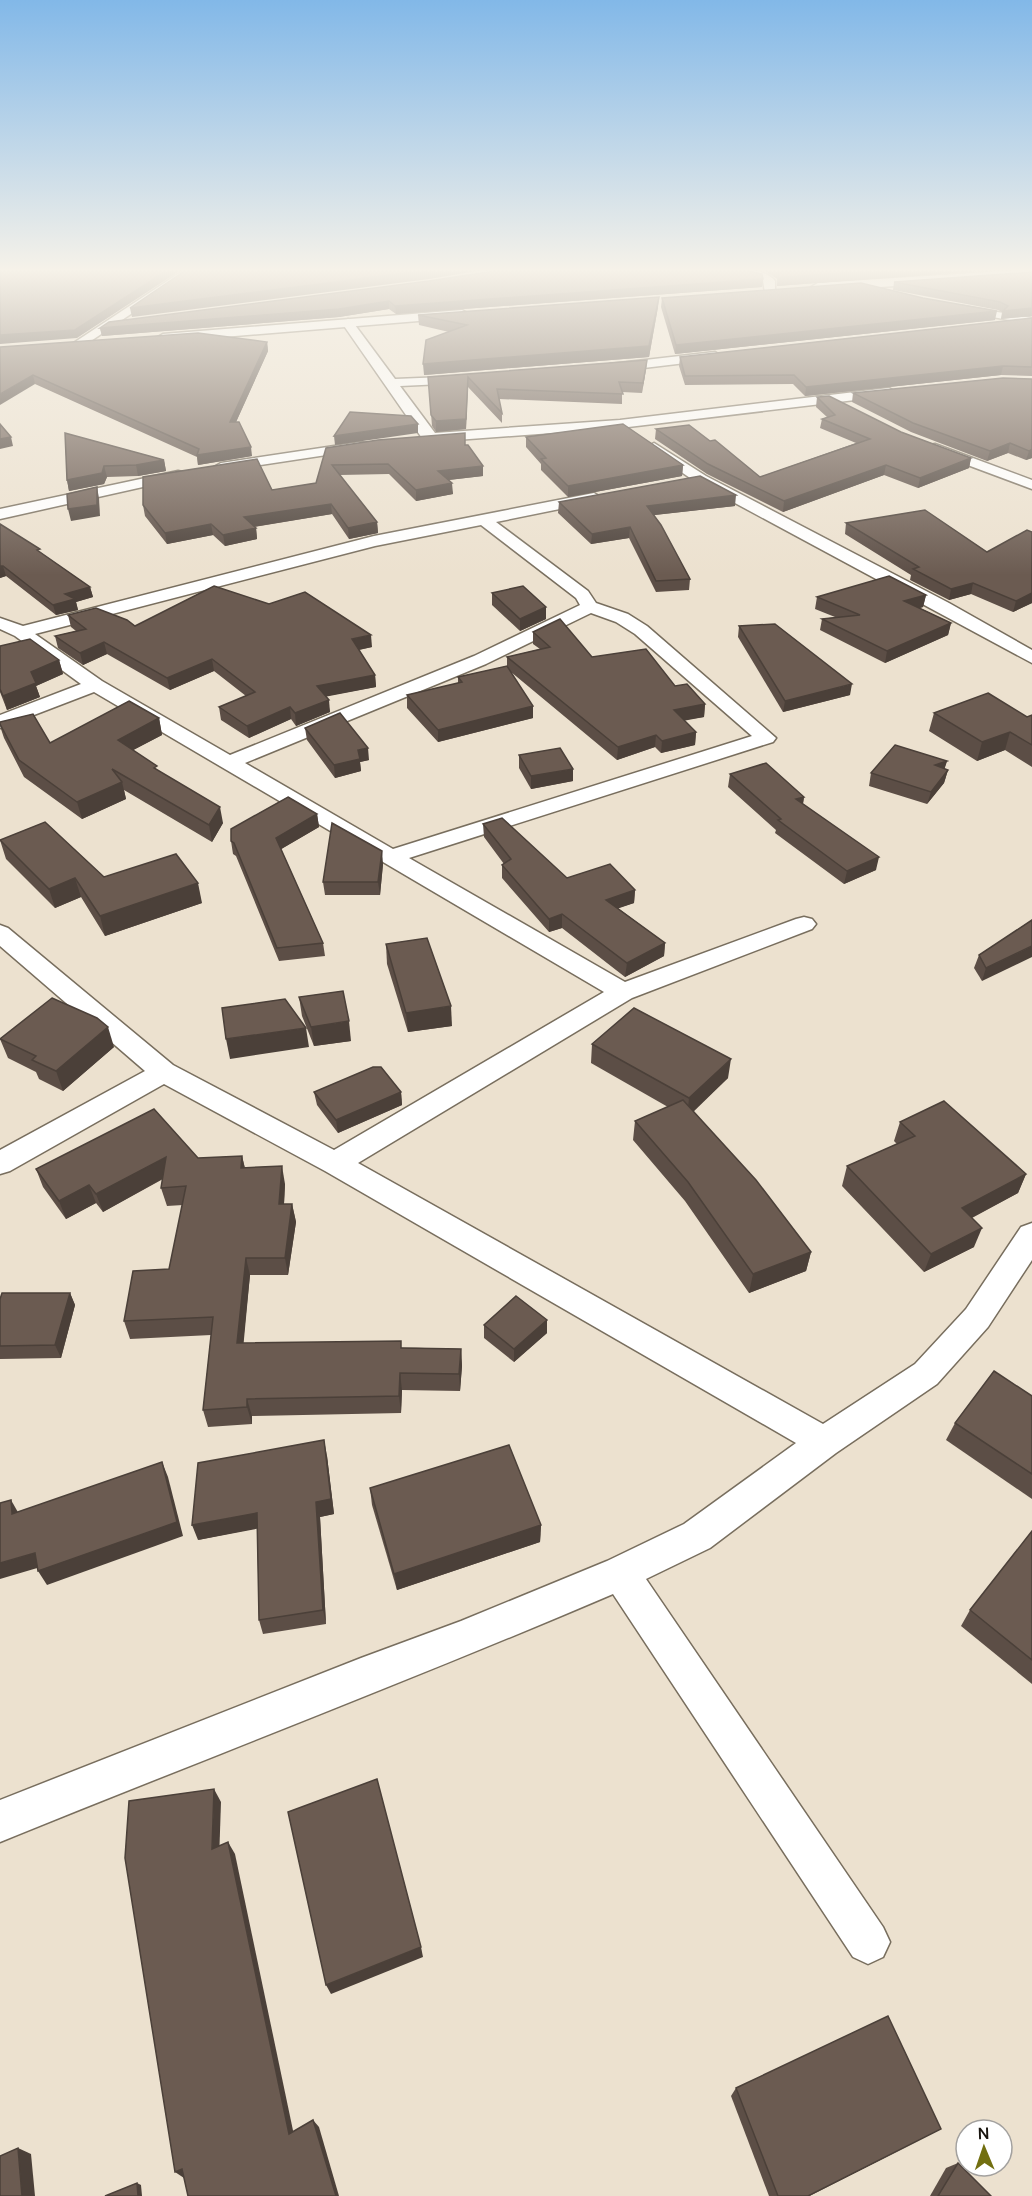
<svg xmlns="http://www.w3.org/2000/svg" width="1032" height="2196" viewBox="0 0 1032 2196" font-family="Manrope,sans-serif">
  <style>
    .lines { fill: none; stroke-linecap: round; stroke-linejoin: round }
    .minor-casing { stroke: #786e5e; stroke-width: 3 }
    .secondary-casing { stroke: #786e5e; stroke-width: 3 }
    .minor { fill: #fff; fill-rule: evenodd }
    .secondary { fill: #fff; fill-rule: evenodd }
    .wall { fill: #5c4e46 }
    .shaded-wall { fill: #4b4039 }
    .building { fill: #6b5b51; stroke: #4b4039; stroke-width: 1.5 }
  </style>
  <rect width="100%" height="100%" fill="#ece1cf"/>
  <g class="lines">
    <g class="minor-casing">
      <g id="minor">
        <polygon points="187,268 199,268 82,347 74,347 72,344"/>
        <path d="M721 268C737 268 765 268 775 281V291L769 294 765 293 763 280 722 270Z"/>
        <polygon points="962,306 1032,318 1032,324 958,311 956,309"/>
        <polygon points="348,319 352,321 395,379 469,376 470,379 469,382 464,383 400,386 435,433 620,420 889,388 896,392 889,396 620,428 429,442 424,441 342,323"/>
        <polygon points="715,352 721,356 719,359 610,372 604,368 610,364"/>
        <polygon points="361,442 366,443 368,446 366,449 221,471 214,467 221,463"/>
        <polygon points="654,443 706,476 949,603 1032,650 1032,663 696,482 649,450 647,447"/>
        <polygon points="935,444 1032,480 1032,489 930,451 928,448 930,445"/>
        <polygon points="178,471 183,472 185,475 183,478 0,519 0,509"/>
        <path d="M594 493 602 498 599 501 496 522 588 591 596 603 628 614 647 626 776 738 773 742 409 858 625 982 796 919 804 917 812 919 816 924 812 929 632 998 358 1163 823 1424 915 1364 966 1309 1021 1227 1032 1223V1260L988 1327 937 1384 836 1453 710 1548 646 1579 883 1927 890 1942 883 1957 868 1964 853 1957 613 1594C410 1681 204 1759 0 1842V1800L361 1658 461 1621 607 1561 684 1524 796 1443 325 1171 164 1084 10 1171 0 1174V1150L145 1071 0 946V925L8 928 173 1065 334 1150 604 992 94 692 0 728V715L81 684 15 636 0 629V618L23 626 374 536ZM481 525 576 598 580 605 474 656 230 755 102 681 35 634 375 546ZM591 613 616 622 635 634 752 736 393 849 245 763 486 664Z"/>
      </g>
    </g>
    <g class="secondary-casing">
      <g id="secondary">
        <polygon points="1032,269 1032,277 818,291 811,287 818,283"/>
        <polygon points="462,310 469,314 467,317 163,342 156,338 163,334"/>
      </g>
    </g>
    <use href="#minor" class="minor"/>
    <use href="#secondary" class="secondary"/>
  </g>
  <g class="wall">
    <polygon points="752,268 1016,268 777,286 777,279 765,271"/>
    <polygon points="1032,272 1032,316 1001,319 1002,312 998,310 893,290 894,282"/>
    <polygon points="763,279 762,287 396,314 389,309 339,317 102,336 100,328 429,281"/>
    <polygon points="662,298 995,320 675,354 661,307"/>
    <polygon points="658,307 649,357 424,375 449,332 419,325 418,315"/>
    <polygon points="1032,318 1032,376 1001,375 805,396 793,384 685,385 679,366 680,357"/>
    <polygon points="267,342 268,351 236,422 252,456 198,465 197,457 35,384 0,347"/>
    <polygon points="647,360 646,369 642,393 622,392 622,404 499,399 502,413 502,423 468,387 466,429 436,432 432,426 428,377"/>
    <polygon points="1032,379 1032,458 1026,460 1008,453 987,461 911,432 852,402 853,393"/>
    <polygon points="817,397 901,432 971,458 969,468 918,488 884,475 783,512 707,474 655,439 656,429 710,441 760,477 856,443 820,428 822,419 827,417 816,407"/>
    <polygon points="65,433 164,460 166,471 138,476 107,477 104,484 69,491 67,480"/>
    <polygon points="526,437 683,465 682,476 568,497 541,470 541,464 526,447"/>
    <polygon points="465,445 483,476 449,480 453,494 416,501 389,474 340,475 377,522 378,533 349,539 332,514 254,527 256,528 257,539 225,546 213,535 167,544 145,516 143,505 272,490 316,483 326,448"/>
    <polygon points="559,502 735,506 654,515 690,579 689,590 656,592 629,538 591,544 558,513"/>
    <polygon points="846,523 987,552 1032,532 1032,603 1013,612 971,594 949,600 910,580 911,575 845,534"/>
    <polygon points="0,524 90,587 93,597 76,602 78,610 56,615 6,576 0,578"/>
    <polygon points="492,593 546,619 520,631 492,605"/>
    <polygon points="926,595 923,607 920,608 951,623 948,635 885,663 820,630 822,619 835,617 815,609 817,597"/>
    <polygon points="68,615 135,626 372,647 359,650 375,675 376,687 326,696 330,712 296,726 291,719 249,738 221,720 219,707 246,696 214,671 170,690 107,654 83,665 58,648 55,636 76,631 71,627"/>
    <polygon points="739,626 850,695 783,712 738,637"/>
    <polygon points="533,632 592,657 675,686 705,704 704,717 684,720 696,732 695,745 661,753 655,747 617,760 511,672 533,718 438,742 407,708 407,695 458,683 458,677 507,666 507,657 540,649 533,644"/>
    <polygon points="0,646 59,660 63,674 36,686 40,697 7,710 0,692"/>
    <polygon points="934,713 1027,717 1032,715 1032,767 1005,750 977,761 929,731"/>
    <polygon points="159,718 162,735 133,750 223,823 212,842 124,790 126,799 82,819 24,777 4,738 0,726 0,722 50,743"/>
    <polygon points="305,728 369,760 360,762 361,771 335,778 307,740"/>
    <polygon points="519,755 573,781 531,789 519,768"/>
    <polygon points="947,761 944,769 948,770 944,783 927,804 869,786 871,773"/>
    <polygon points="730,774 804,797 803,804 876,870 844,884 775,833 776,830 728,787"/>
    <polygon points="317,814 319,827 281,849 323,943 325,956 279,961 236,856 233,854 231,841"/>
    <polygon points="483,824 567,878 635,890 634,903 618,908 665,943 664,956 625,977 562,928 549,932 502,878 502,865 504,864 484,837"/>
    <polygon points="0,840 104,877 202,903 105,936 81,897 55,908 6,859"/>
    <polygon points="383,864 380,895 325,895 323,882"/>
    <polygon points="1032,920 982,981 974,968 979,955"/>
    <polygon points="386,944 452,1026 408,1032 387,964"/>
    <polygon points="299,997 351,1041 314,1046 302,1016"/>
    <polygon points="0,1039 114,1047 63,1091 39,1079 36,1072 8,1058"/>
    <polygon points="592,1044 728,1078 693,1111 811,1252 806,1271 749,1293 685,1201 633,1140 635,1121 668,1107 591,1063"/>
    <polygon points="314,1092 401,1092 402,1105 338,1133 317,1105"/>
    <polygon points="900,1122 1026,1174 1018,1193 972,1218 974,1247 924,1272 842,1186 847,1166 897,1144 894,1141"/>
    <polygon points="242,1156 245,1168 285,1184 284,1204 292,1204 296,1222 288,1275 250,1275 243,1343 461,1349 462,1366 460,1391 402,1390 401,1413 252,1416 252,1424 208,1427 203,1410 211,1335 130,1339 124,1321 169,1269 183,1205 167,1206 161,1188 163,1179 103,1212 96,1203 66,1219 43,1187 36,1169"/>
    <polygon points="70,1293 75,1305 61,1358 0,1359 0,1299"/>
    <polygon points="547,1320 547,1333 514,1362 484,1338 484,1325"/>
    <polygon points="1032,1396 1032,1499 946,1440 955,1423"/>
    <polygon points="327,1456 334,1514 320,1517 326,1624 263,1634 259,1620 257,1528 198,1540"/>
    <polygon points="370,1488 541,1525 540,1542 397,1590 372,1505"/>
    <polygon points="1032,1531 1032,1684 961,1626 970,1610"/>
    <polygon points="736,2088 941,2129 809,2196 769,2196 731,2096"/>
    <polygon points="958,2163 991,2196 930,2196 946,2168"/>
  </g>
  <g class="shaded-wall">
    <polygon points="171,268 184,268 77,338 0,344 0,335"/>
    <polygon points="447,268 496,268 429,279 132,317 130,308"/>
    <polygon points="913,268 1016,268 777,286 778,278"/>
    <polygon points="763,279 762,287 396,314 395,306"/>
    <polygon points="659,297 658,307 649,357 424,375 423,364"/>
    <polygon points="389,301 389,309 339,317 102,336 100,328"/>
    <polygon points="1032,308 1032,316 1001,319 1003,311"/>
    <polygon points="997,311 995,320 675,354 676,345"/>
    <polygon points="267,342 268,351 232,431 230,422"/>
    <polygon points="647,360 646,369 642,393 643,383"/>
    <polygon points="1003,366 1001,375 805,396 806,387"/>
    <polygon points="33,375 35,384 0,405 0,394"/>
    <polygon points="468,377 466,429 436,432 436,421"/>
    <polygon points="418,424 418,433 335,445 334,436"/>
    <polygon points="11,437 13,446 0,449 0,439"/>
    <polygon points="1010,443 1008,453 987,461 990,451"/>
    <polygon points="251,447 252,456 198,465 197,455"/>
    <polygon points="1032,449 1032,458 1026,460 1029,451"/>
    <polygon points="971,458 969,468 918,488 920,478"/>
    <polygon points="164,460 166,471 138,476 136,465"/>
    <polygon points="683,465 682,476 568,497 568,486"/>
    <polygon points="886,465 884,475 783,512 784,501"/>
    <polygon points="104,466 107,477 104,484 69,491 67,480"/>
    <polygon points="483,466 483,476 439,481 438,471"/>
    <polygon points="452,483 453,494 416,501 416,490"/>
    <polygon points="97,487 99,498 100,516 71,521 68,509"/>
    <polygon points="736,495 735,506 646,516 647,506"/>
    <polygon points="331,504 332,514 246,528 244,517"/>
    <polygon points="377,522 378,533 349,539 348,528"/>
    <polygon points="211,524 213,535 167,544 165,533"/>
    <polygon points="630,527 629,538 591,544 592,534"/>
    <polygon points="256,528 257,539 225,546 223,535"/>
    <polygon points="0,566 3,566 6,576 0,578"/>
    <polygon points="973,583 971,594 949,600 951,589"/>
    <polygon points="90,587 93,597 76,602 78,610 56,615 53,605 65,594"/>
    <polygon points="1032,593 1032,603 1013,612 1016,601"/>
    <polygon points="926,595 923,607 902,613 904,601"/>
    <polygon points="546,607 546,619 520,631 520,619"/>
    <polygon points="951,623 948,635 885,663 887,651"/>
    <polygon points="371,635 372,647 353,651 352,639"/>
    <polygon points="104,642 107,654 83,665 80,653"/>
    <polygon points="212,659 214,671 170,690 167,678"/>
    <polygon points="59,660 63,674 36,686 40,697 7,710 3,696 31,672"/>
    <polygon points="375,675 376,687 319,698 317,686"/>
    <polygon points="852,684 850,695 783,712 785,701"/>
    <polygon points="329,700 330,712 296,726 295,713"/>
    <polygon points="705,704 704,717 672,723 674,710"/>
    <polygon points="533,706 533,718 438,742 438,730"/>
    <polygon points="290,707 291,719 249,738 247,726"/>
    <polygon points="159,718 162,735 122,756 118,740"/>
    <polygon points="696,732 695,745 661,753 662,741"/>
    <polygon points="1010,732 1005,750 977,761 982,742"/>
    <polygon points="656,735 655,747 617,760 618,747"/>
    <polygon points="368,748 369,760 360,762 361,771 335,778 334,765 358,750"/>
    <polygon points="947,761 943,774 935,765"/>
    <polygon points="573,769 573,781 531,789 531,776"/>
    <polygon points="948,770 944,783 927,804 931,792"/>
    <polygon points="122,782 126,799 82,819 77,802"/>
    <polygon points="804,797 802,809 796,799"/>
    <polygon points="220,807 223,823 212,842 209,825"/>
    <polygon points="317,814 319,827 278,851 276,838"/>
    <polygon points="382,851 383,864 380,895 378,882"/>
    <polygon points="879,857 876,870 844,884 847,871"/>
    <polygon points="75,878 81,897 55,908 49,889"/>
    <polygon points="198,883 202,903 105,936 100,916"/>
    <polygon points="635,890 634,903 605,913 606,900"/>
    <polygon points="562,914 562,928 549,932 549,919"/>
    <polygon points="665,943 664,956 625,977 627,963"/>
    <polygon points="1032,946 1032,957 982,981 986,968"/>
    <polygon points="451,1006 452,1026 408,1032 406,1013"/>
    <polygon points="349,1021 351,1041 314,1046 311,1027"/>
    <polygon points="108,1027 114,1047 63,1091 56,1071"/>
    <polygon points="306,1028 309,1047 230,1059 226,1039"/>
    <polygon points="731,1059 728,1078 687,1118 689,1098"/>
    <polygon points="401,1092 402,1105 338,1133 336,1120"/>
    <polygon points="242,1156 246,1174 241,1168"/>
    <polygon points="166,1157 171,1174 103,1212 96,1194"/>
    <polygon points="282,1166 285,1184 283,1222 279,1204"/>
    <polygon points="1026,1174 1018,1193 954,1227 962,1208"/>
    <polygon points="89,1185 96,1203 66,1219 59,1201"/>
    <polygon points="292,1204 296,1222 288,1275 285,1258"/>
    <polygon points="982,1228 974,1247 924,1272 931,1254"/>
    <polygon points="811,1252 806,1271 749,1293 753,1274"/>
    <polygon points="246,1258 250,1275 242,1360 237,1343"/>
    <polygon points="70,1293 75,1305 61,1358 55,1345"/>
    <polygon points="547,1320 547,1333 514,1362 514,1349"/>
    <polygon points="461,1349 462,1366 460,1391 459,1374"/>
    <polygon points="400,1373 402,1390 401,1413 399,1396"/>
    <polygon points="247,1399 252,1416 252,1424 247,1407"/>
    <polygon points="324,1440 327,1456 334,1514 320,1517 326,1624 323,1610 316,1502"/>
    <polygon points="162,1462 168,1477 183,1536 47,1585 38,1571"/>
    <polygon points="11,1500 19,1514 12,1514"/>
    <polygon points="257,1513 261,1528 198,1540 192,1525"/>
    <polygon points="541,1525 540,1542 397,1590 394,1574"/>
    <polygon points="35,1553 44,1566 0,1579 0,1563"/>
    <polygon points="214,1789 221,1802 219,1861 212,1849"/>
    <polygon points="228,1842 235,1854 295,2140 289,2134"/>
    <polygon points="421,1947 423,1957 331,1994 326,1985"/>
    <polygon points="313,2120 319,2127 339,2196 336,2196"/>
    <polygon points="941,2129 809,2196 808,2196"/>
    <polygon points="18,2148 31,2154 35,2196 22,2196"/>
    <polygon points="182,2169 184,2178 175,2172"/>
    <polygon points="137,2183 141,2185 142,2196 138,2196"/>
  </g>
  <g class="building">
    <polygon points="0,268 171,268 75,330 0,335"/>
    <polygon points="189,268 447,268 130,308"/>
    <polygon points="513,268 737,268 762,274 763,279 395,306 389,301 339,309 100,328 109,322 429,281"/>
    <polygon points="772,268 913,268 778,278 778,271"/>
    <polygon points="1032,272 1032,308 1003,311 1008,306 1000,302 894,282"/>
    <polygon points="861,283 923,298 997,311 676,345 662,298"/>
    <polygon points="659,297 649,346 423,364 426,340 467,325 418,315"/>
    <polygon points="1032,318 1032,367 1003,366 806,387 794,375 685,376 680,357"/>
    <polygon points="198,333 267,342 230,422 239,422 251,447 197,455 199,449 33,375 0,394 0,347"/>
    <polygon points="647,360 643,383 619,382 623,394 497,389 502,413 468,377 466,419 436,421 431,415 428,377"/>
    <polygon points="1003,378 1032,379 1032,449 1029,451 1010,443 990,451 913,423 853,393"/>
    <polygon points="829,396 901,432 971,458 920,478 886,465 784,501 708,464 656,429 689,425 710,441 715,440 760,477 870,439 822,419 835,415 817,397"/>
    <polygon points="350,412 411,416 418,424 334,436"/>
    <polygon points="0,424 11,437 0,439"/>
    <polygon points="623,424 683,465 568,486 541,459 546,458 526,437"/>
    <polygon points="65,433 164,460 136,465 104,466 102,473 67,480"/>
    <polygon points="465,433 465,445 468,445 483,466 438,471 452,483 416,490 388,464 332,465 377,522 348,528 331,504 244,517 256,528 223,535 211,524 165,533 143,505 143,477 257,459 272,490 316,483 326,448 378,440"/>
    <polygon points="700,476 736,495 647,506 661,525 690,579 656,581 630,527 592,534 559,502"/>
    <polygon points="97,487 97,505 68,509 67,494"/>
    <polygon points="925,510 987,552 1027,530 1032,532 1032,593 1016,601 973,583 951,589 913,569 919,567 846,523"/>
    <polygon points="0,524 40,549 37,550 90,587 65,594 75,599 53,605 3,566 0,566"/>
    <polygon points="889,576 926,595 904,601 951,623 887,651 822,619 860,615 817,597"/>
    <polygon points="214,586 269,604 305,592 371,635 352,639 375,675 317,686 329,700 295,713 290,707 247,726 219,707 255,692 212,659 167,678 104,642 80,653 55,636 86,629 68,615 96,608 127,620 135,626"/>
    <polygon points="523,586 546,607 520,619 492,593"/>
    <polygon points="560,619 592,657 646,649 675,686 687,684 705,704 674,710 696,732 662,741 656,735 618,747 507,657 550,647 533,632"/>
    <polygon points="775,624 852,684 785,701 739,626"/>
    <polygon points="30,639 59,660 31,672 36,683 3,696 0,689 0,646"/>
    <polygon points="507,666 533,706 438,730 407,695 462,682 458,677"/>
    <polygon points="988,693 1027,717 1032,715 1032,745 1010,732 982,742 934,713"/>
    <polygon points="129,701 159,718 118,740 157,766 154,768 220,807 209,825 112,769 122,782 77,802 19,760 0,724 0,722 33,714 50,743"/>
    <polygon points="340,713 368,748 358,750 360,759 334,765 305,728"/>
    <polygon points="895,745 947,761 935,765 948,770 931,792 871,773"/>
    <polygon points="560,748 573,769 531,776 519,755"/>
    <polygon points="766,763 804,797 796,799 879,857 847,871 778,820 781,819 730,774"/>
    <polygon points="288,797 317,814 276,838 323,943 277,948 234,843 231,841 231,829"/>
    <polygon points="502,818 567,878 610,864 635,890 606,900 665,943 627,963 562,914 549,919 502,865 511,859 483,824"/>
    <polygon points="45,822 104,877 176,854 198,883 100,916 75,878 49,889 0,840"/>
    <polygon points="332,823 382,851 378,882 323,882"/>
    <polygon points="1032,920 1032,946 986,968 979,955"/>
    <polygon points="427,938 451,1006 406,1013 386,944"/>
    <polygon points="343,991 349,1021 311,1027 299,997"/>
    <polygon points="52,998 97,1018 108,1027 56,1071 32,1060 36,1056 0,1039"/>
    <polygon points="285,999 306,1028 226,1039 222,1008"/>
    <polygon points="634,1008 731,1059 689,1098 592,1044"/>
    <polygon points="373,1067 381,1067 401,1092 336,1120 314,1092"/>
    <polygon points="683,1100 756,1180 811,1252 753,1274 688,1182 635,1121"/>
    <polygon points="944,1101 1026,1174 962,1208 982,1228 931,1254 847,1166 915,1136 900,1122"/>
    <polygon points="154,1109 198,1158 242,1156 241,1168 282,1166 279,1204 292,1204 285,1258 246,1258 237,1343 401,1341 401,1348 461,1349 459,1374 400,1373 399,1396 247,1399 247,1407 203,1410 213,1317 124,1321 133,1271 169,1269 186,1186 161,1188 166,1157 96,1194 89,1185 59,1201 36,1169"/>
    <polygon points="2,1293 70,1293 55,1345 0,1346 0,1299"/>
    <polygon points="516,1296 547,1320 514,1349 484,1325"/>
    <polygon points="994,1371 1032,1396 1032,1474 955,1423"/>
    <polygon points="324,1440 331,1499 316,1502 323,1610 259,1620 257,1513 192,1525 198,1463"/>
    <polygon points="509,1445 541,1525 394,1574 370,1488"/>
    <polygon points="162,1462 177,1522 38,1571 35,1553 0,1563 0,1503 11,1500 12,1514"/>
    <polygon points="1032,1531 1032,1660 970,1610"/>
    <polygon points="377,1779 421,1947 326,1985 288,1812"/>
    <polygon points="214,1789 212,1849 228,1842 289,2134 313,2120 336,2196 188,2196 182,2169 175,2172 125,1858 129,1801"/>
    <polygon points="888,2016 941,2129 808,2196 778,2196 736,2088"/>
    <polygon points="18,2148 22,2196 0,2196 0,2156"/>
    <polygon points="958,2163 991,2196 938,2196"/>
    <polygon points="137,2183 138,2196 105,2196"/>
  </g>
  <linearGradient id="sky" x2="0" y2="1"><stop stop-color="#82b8e8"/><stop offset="0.47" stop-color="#f6f2e9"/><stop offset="1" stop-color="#f6f2e9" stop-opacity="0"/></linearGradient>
  <rect width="1032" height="575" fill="url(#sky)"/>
  <g transform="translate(984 2148) rotate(358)"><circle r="28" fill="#ffffff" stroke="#a3a19f" stroke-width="1.5"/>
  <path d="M0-4.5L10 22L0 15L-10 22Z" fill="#726f10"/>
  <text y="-9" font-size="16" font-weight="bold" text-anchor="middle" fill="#19150f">N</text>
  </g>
</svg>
